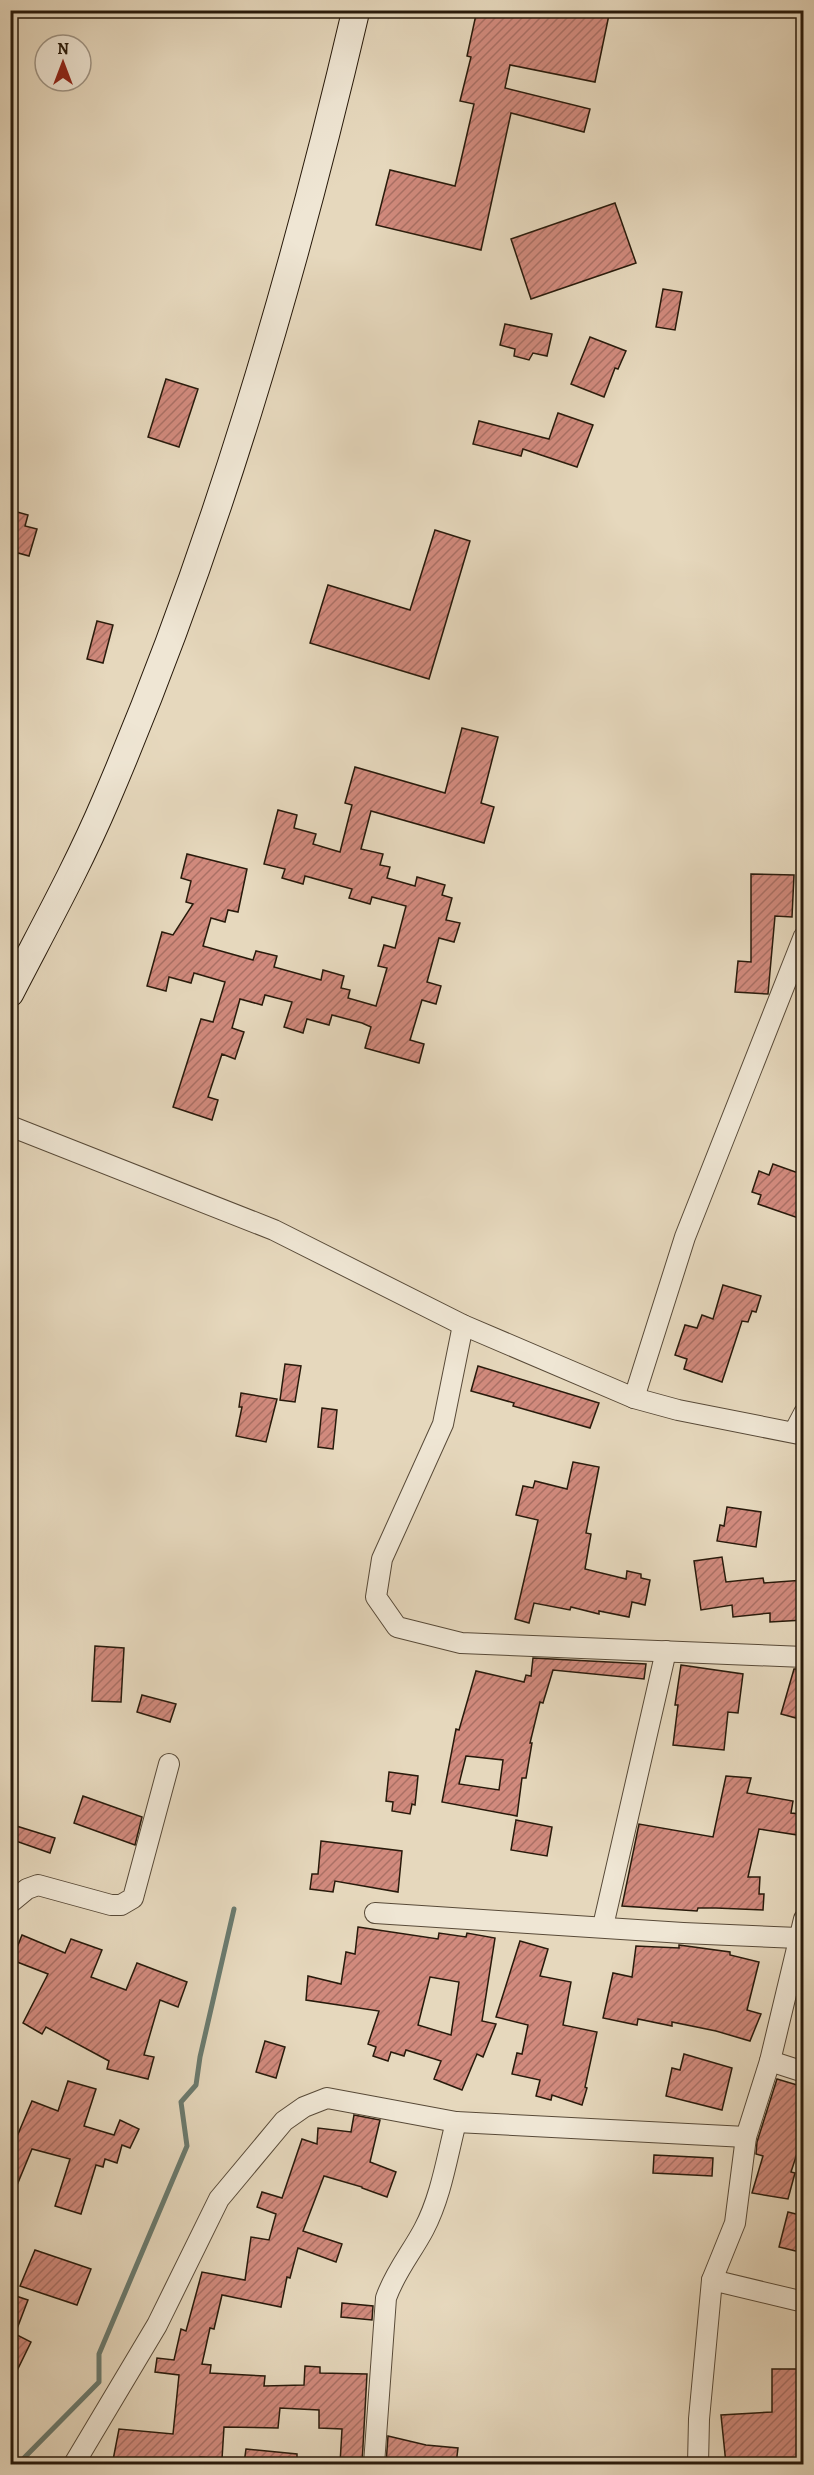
<svg xmlns="http://www.w3.org/2000/svg" width="814" height="2475" viewBox="0 0 814 2475" font-family="Alegreya,serif">
  <style>
    .lines { fill: none; stroke-linecap: round; stroke-linejoin: round }
    .stream { stroke: #6a7a6e; stroke-width: 5 }
    .building { fill: url(#building-hatch); stroke: #281a0b; stroke-width: 1.5; fill-rule: evenodd }
    .street-casing { stroke: #584a38; stroke-width: 22 }
    .secondary-casing { stroke: #281a0b; stroke-width: 29 }
    .street { stroke: #efe6d4; stroke-width: 20 }
    .secondary { stroke: #efe6d4; stroke-width: 27 }
  </style>
  <defs>
    <pattern id="building-hatch" width="6" height="6" patternUnits="userSpaceOnUse" patternTransform="scale(1.5)"><rect width="6" height="6" fill="#d18a7d"/><path d="M-1 1l2-2M0 6l6-6M5 7l2-2" fill="none" stroke="#aa7065"/></pattern>
  </defs>
  <rect width="100%" height="100%" fill="#e6d8bd"/>
  <filter id="stains"><feTurbulence type="fractalNoise" baseFrequency=".00333" numOctaves="4"/><feColorMatrix values="0 0 0 0 .2 0 0 0 0 .09 0 0 0 0 .02 0 0 0 .5 -.17"/></filter>
  <radialGradient id="worn" r=".72"><stop offset=".6" stop-color="#630" stop-opacity="0"/><stop offset="1" stop-color="#630" stop-opacity=".3"/></radialGradient>
  <g class="lines">
    <polyline class="stream" points="18,2464 99,2382 99,2354 187,2146 181,2102 196,2085 200,2057 234,1909"/>
  </g>
  <g class="building">
    <polygon points="477,10 610,10 595,82 510,65 505,88 590,109 584,132 511,113 481,250 376,225 390,170 455,186 474,104 460,101 471,57 467,56"/>
    <polygon points="615,203 636,263 531,299 511,239"/>
    <polygon points="663,289 682,292 675,330 656,327"/>
    <polygon points="505,324 552,334 547,356 533,353 529,360 514,356 515,349 500,345"/>
    <polygon points="590,337 626,351 618,369 615,368 604,397 571,384"/>
    <polygon points="166,379 198,389 179,447 148,437"/>
    <polygon points="558,413 593,425 577,467 523,449 521,456 473,444 479,421 549,439"/>
    <polygon points="10,510 28,515 25,526 37,529 29,556 18,553 14,563 10,563"/>
    <polygon points="435,530 470,541 429,679 310,643 328,585 410,610"/>
    <polygon points="97,621 113,625 103,663 87,659"/>
    <polygon points="462,728 498,737 481,803 494,807 484,843 371,811 361,849 383,854 380,865 390,867 387,878 415,886 417,877 445,885 442,895 452,898 446,920 460,923 454,942 439,938 427,982 441,986 436,1004 422,1000 410,1040 424,1044 419,1063 365,1048 371,1027 362,1023 332,1015 329,1025 307,1019 303,1033 284,1027 292,1002 265,995 262,1005 240,999 232,1028 244,1032 235,1059 222,1054 208,1097 218,1100 212,1120 173,1107 201,1019 213,1022 225,982 194,973 191,983 169,977 166,991 147,986 162,932 173,935 193,904 186,902 191,881 181,878 187,854 247,869 238,912 228,910 225,922 211,918 203,946 253,960 256,951 277,956 274,967 321,980 323,970 344,976 341,988 350,990 348,998 376,1006 387,968 378,966 384,945 395,948 406,906 372,897 370,904 349,898 352,889 305,876 303,884 282,878 285,869 264,864 278,810 297,815 294,828 316,834 313,844 340,852 352,805 345,803 355,767 445,793"/>
    <polygon points="751,874 794,875 792,917 775,916 768,994 735,992 738,961 751,962"/>
    <polygon points="773,1164 804,1175 804,1220 758,1204 761,1195 752,1192 759,1171 769,1175"/>
    <polygon points="723,1285 761,1296 756,1312 752,1311 748,1322 742,1321 722,1382 684,1369 687,1359 675,1355 685,1325 697,1328 702,1315 713,1319"/>
    <polygon points="285,1364 301,1366 295,1402 280,1400"/>
    <polygon points="478,1366 599,1403 590,1428 513,1406 514,1403 471,1391"/>
    <polygon points="241,1393 277,1399 266,1442 236,1436 242,1407 239,1407"/>
    <polygon points="322,1408 337,1410 333,1449 318,1447"/>
    <polygon points="573,1462 599,1467 586,1533 591,1534 585,1569 626,1579 627,1571 641,1574 641,1578 650,1580 645,1605 632,1602 629,1617 599,1611 599,1614 571,1607 570,1610 534,1603 529,1623 515,1619 538,1520 516,1515 523,1486 533,1488 535,1481 567,1489"/>
    <polygon points="727,1507 761,1512 756,1547 717,1541 720,1525 724,1526"/>
    <polygon points="722,1557 726,1582 763,1578 764,1583 804,1580 804,1620 770,1622 770,1613 733,1617 732,1605 701,1610 694,1561"/>
    <polygon points="95,1646 124,1648 121,1702 92,1701"/>
    <path d="M533 1658 646 1664 644 1679 553 1670 543 1703 540 1702 530 1743H532L526 1778H522L517 1816 442 1802 456 1729 459 1730 476 1671 524 1682 526 1675 531 1676ZM466 1756 503 1760 499 1790 459 1784Z"/>
    <polygon points="681,1665 743,1674 738,1713 728,1712 724,1750 673,1745 678,1705 675,1705"/>
    <polygon points="794,1669 804,1669 804,1692 796,1718 781,1714"/>
    <polygon points="142,1695 176,1704 170,1722 137,1712"/>
    <polygon points="389,1772 418,1776 415,1805 412,1804 410,1814 392,1811 393,1802 386,1801"/>
    <polygon points="726,1776 751,1778 747,1793 793,1801 791,1813 800,1814 799,1820 804,1821 804,1836 759,1829 748,1877 760,1877 759,1894 764,1894 763,1910 716,1908 698,1908 697,1911 622,1906 639,1824 713,1837"/>
    <polygon points="83,1796 142,1817 135,1845 74,1823"/>
    <polygon points="516,1820 552,1827 547,1856 511,1850"/>
    <polygon points="10,1824 55,1838 50,1853 10,1839"/>
    <polygon points="321,1841 402,1851 398,1892 335,1881 333,1892 310,1889 312,1874 318,1874"/>
    <path d="M358 1927 438 1939 439 1933 466 1937 467 1933 495 1938 482 2021 496 2024 483 2057 477 2054 462 2090 434 2079 441 2061 406 2050 404 2056 391 2052 388 2061 373 2056 376 2047 368 2044 379 2011 306 2000 308 1976 341 1984 346 1952 355 1954ZM430 1977 459 1982 451 2035 418 2025Z"/>
    <polygon points="22,1935 65,1953 71,1939 102,1950 91,1977 126,1990 137,1963 187,1982 178,2007 160,2000 144,2055 154,2057 148,2079 107,2069 109,2061 46,2027 42,2034 23,2023 48,1974 12,1960"/>
    <polygon points="520,1941 548,1949 540,1976 571,1982 563,2025 597,2032 585,2087 587,2088 582,2105 552,2095 551,2100 536,2096 540,2080 512,2074 517,2053 522,2054 528,2025 496,2017"/>
    <polygon points="679,1945 730,1952 730,1955 759,1962 747,2010 761,2014 750,2041 716,2031 672,2022 672,2026 638,2019 637,2025 603,2018 613,1973 632,1977 636,1946 679,1948"/>
    <polygon points="265,2041 285,2047 276,2078 256,2072"/>
    <polygon points="684,2054 732,2068 722,2110 666,2096 672,2068 680,2070"/>
    <polygon points="777,2079 804,2087 804,2132 791,2172 795,2173 788,2199 752,2193 763,2156 756,2154 757,2142"/>
    <polygon points="68,2081 96,2089 84,2126 114,2135 120,2120 139,2129 130,2148 122,2145 117,2163 105,2159 103,2167 96,2165 81,2214 55,2206 70,2159 32,2149 10,2202 10,2153 32,2101 58,2111"/>
    <polygon points="354,2115 380,2120 370,2162 396,2172 387,2197 362,2188 362,2187 324,2176 303,2231 342,2244 336,2262 298,2248 290,2278 287,2277 281,2307 222,2295 214,2329 210,2328 202,2364 211,2365 210,2373 265,2376 264,2386 304,2385 305,2366 320,2367 320,2373 367,2374 362,2464 340,2464 342,2429 319,2428 319,2410 280,2408 278,2428 224,2427 222,2459 200,2457 199,2464 113,2460 119,2429 173,2434 179,2375 155,2372 157,2358 174,2360 181,2329 186,2331 202,2272 245,2280 251,2237 269,2240 276,2214 257,2207 262,2192 282,2198 302,2139 317,2144 318,2128 351,2132"/>
    <polygon points="654,2155 713,2158 712,2176 653,2173"/>
    <polygon points="788,2212 804,2216 804,2253 779,2247"/>
    <polygon points="35,2250 91,2269 77,2305 20,2286"/>
    <polygon points="10,2294 28,2300 15,2334 31,2342 10,2385"/>
    <polygon points="342,2303 373,2306 372,2320 341,2317"/>
    <polygon points="772,2369 804,2369 804,2464 726,2464 721,2415 772,2412"/>
    <polygon points="388,2436 426,2445 458,2448 456,2464 386,2464"/>
    <polygon points="246,2449 297,2454 297,2464 244,2463"/>
  </g>
  <g class="lines">
    <g class="street-casing">
      <g id="street">
        <polyline points="10,1126 274,1230 463,1325 634,1398 678,1410 804,1435"/>
        <polyline points="463,1325 443,1424 382,1559 376,1597 397,1627 461,1643 804,1657"/>
        <polyline points="634,1398 685,1237 804,936"/>
        <polyline points="794,1432 804,1413"/>
        <polyline points="10,1903 27,1889 38,1885 111,1905 121,1905 133,1898 169,1764"/>
        <polyline points="375,1913 683,1933 798,1938"/>
        <polyline points="603,1926 666,1651"/>
        <polyline points="770,2061 804,2072"/>
        <polyline points="712,2280 804,2302"/>
        <polyline points="74,2464 157,2325 219,2199 284,2121 304,2107 327,2098 456,2122 746,2137"/>
        <path d="M374 2464 386 2298C395 2272 412 2252 424 2229 441 2197 447 2157 456 2122"/>
        <polyline points="698,2464 699,2419 712,2280 735,2223 746,2137 770,2061 804,1919"/>
      </g>
    </g>
    <g class="secondary-casing">
      <path id="secondary" d="M10 993C43 929 78 866 106 800 215 546 293 279 356 10"/>
    </g>
    <use href="#street" class="street"/>
    <use href="#secondary" class="secondary"/>
  </g>
  <rect width="814" height="2475" fill="none" stroke="#e6d8bd" stroke-width="36"/>
  <rect x="12" y="12" width="790" height="2451" fill="none" stroke="#281a0b" stroke-width="3"/>
  <rect x="18" y="18" width="778" height="2439" fill="none" stroke="#281a0b" stroke-width="1.5"/>
  <g transform="translate(63 63)"><circle r="28" fill="#efe6d4" stroke="#9f9484" stroke-width="1.5"/>
  <path d="M0-4.5L10 22L0 15L-10 22Z" fill="#8f2418"/>
  <text y="-9" font-size="16" font-weight="bold" text-anchor="middle" fill="#281a0b">N</text>
  </g>
  <rect width="100%" height="100%" filter="url(#stains)"/>
  <rect width="100%" height="100%" fill="url(#worn)"/>
</svg>
